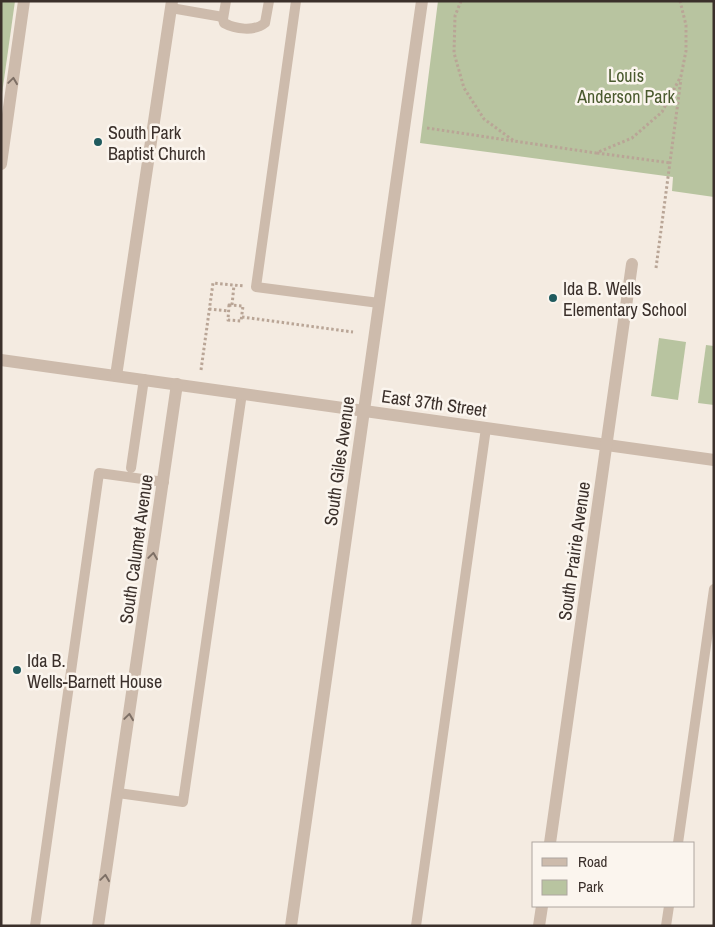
<svg xmlns="http://www.w3.org/2000/svg" width="715" height="927" viewBox="0 0 715 927" font-family="'Archivo Narrow',sans-serif">
  <style>
    .green { fill: #b8c4a0 }
    .lines { fill: none; stroke-linecap: round; stroke-linejoin: round }
    .path { stroke: #b9a596; stroke-width: 3; stroke-dasharray: 2.5 2.5; stroke-linecap: butt }
    .service { stroke: #cdbbac; stroke-width: 10 }
    .minor { stroke: #cdbbac; stroke-width: 12 }
    .oneway { stroke: #7d6f65 }
    .poi-dot { fill: #1f5a5e; stroke: #fbf5ee; stroke-width: 2 }
    .labels { text-anchor: middle; dominant-baseline: central; stroke-width: 5; stroke-linejoin: round; paint-order: stroke }
    .park-label { font-size: 18px; fill: #4a5a2e; stroke: #fbf5ee }
    .poi-label { font-size: 18px; fill: #3b302b; stroke: #fbf5ee; text-anchor: start }
    .street-label { font-size: 18px; fill: #3b302b; stroke: #fbf5ee }
  </style>
  <rect width="100%" height="100%" fill="#f4ebe1"/>
  <g class="green">
    <polygon points="1,1 15,1 1,101"/>
    <polygon points="438,1 714,1 714,197 672,191 673,177 420,143"/>
    <polygon points="659,338 686,342 678,400 651,396"/>
    <polygon points="706,345 714,346 714,405 698,403"/>
  </g>
  <g class="lines">
    <g class="path">
      <polyline points="461,1 455,16 454,53 464,88 484,119 514,141 596,153 632,138 662,112 681,76 686,51 686,25 680,1"/>
      <polyline points="427,128 513,141"/>
      <polyline points="597,153 671,163"/>
      <polyline points="656,268 681,79"/>
      <polygon points="229,305 243,306 241,321 228,320"/>
      <polyline points="232,305 234,285"/>
      <polyline points="209,309 229,311"/>
      <polyline points="242,317 353,332"/>
      <polyline points="201,370 213,283 244,286"/>
    </g>
    <g class="service">
      <path d="M226 1 223 19 224 23C235 29 254 32 265 23L269 1"/>
      <polyline points="296,1 256,287 379,303"/>
      <polyline points="171,8 223,17"/>
      <polyline points="131,468 144,379"/>
      <polyline points="118,793 183,802 242,393"/>
      <polyline points="678,843 714,589"/>
      <polyline points="35,926 99,473 164,482"/>
      <polyline points="416,926 486,428"/>
      <polyline points="666,926 669,906"/>
    </g>
    <g class="minor">
      <polyline points="1,164 24,1"/>
      <polyline points="1,360 714,460"/>
      <polyline points="116,376 172,1"/>
      <polyline points="550,843 632,264"/>
      <polyline points="98,926 177,384"/>
      <polyline points="291,926 422,1"/>
      <polyline points="539,926 542,906"/>
    </g>
  </g>
  <defs><path id="oneway-chevron" d="M-2-3.5L2.5 0L-2 3.5" fill="none" stroke-width="1.6" stroke-linecap="round" stroke-linejoin="round" transform="scale(1.25)"/></defs>
  <g class="oneway">
    <use href="#oneway-chevron" transform="translate(13 81) rotate(-82)"/>
    <use href="#oneway-chevron" transform="translate(153 556) rotate(-82)"/>
    <use href="#oneway-chevron" transform="translate(129 717) rotate(-82)"/>
    <use href="#oneway-chevron" transform="translate(105 878) rotate(-82)"/>
  </g>
  <g class="poi-dot">
    <circle cx="98" cy="142" r="5"/>
    <circle cx="553" cy="298" r="5"/>
    <circle cx="17" cy="670" r="5"/>
  </g>
  <g class="labels">
    <g class="park-label">
      <text x="626" y="75">Louis<tspan x="626" dy="21">Anderson Park</tspan></text>
    </g>
    <g class="poi-label">
      <text x="108" y="132">South Park<tspan x="108" dy="21">Baptist Church</tspan></text>
      <text x="563" y="288">Ida B. Wells<tspan x="563" dy="21">Elementary School</tspan></text>
      <text x="27" y="660">Ida B.<tspan x="27" dy="21">Wells-Barnett House</tspan></text>
    </g>
    <g class="street-label">
      <text transform="translate(434 403) rotate(8)">East 37th Street</text>
      <text transform="translate(339 461) rotate(-82)">South Giles Avenue</text>
      <text transform="translate(136 549) rotate(-82)">South Calumet Avenue</text>
      <text transform="translate(574 551) rotate(-82)">South Prairie Avenue</text>
    </g>
  </g>
  <rect width="715" height="927" fill="none" stroke="#3b302b" stroke-width="5"/>
  <rect x="532" y="842" width="162" height="65" fill="#fbf5ee" stroke="#aea6a0"/>
  <rect x="542" y="858" width="25" height="8" fill="#cdbbac" stroke="#aea6a0"/>
  <text x="578" y="867" font-size="15" fill="#3b302b">Road</text>
  <rect x="542" y="880" width="25" height="15" fill="#b8c4a0" stroke="#aea6a0"/>
  <text x="578" y="892" font-size="15" fill="#3b302b">Park</text>
</svg>
